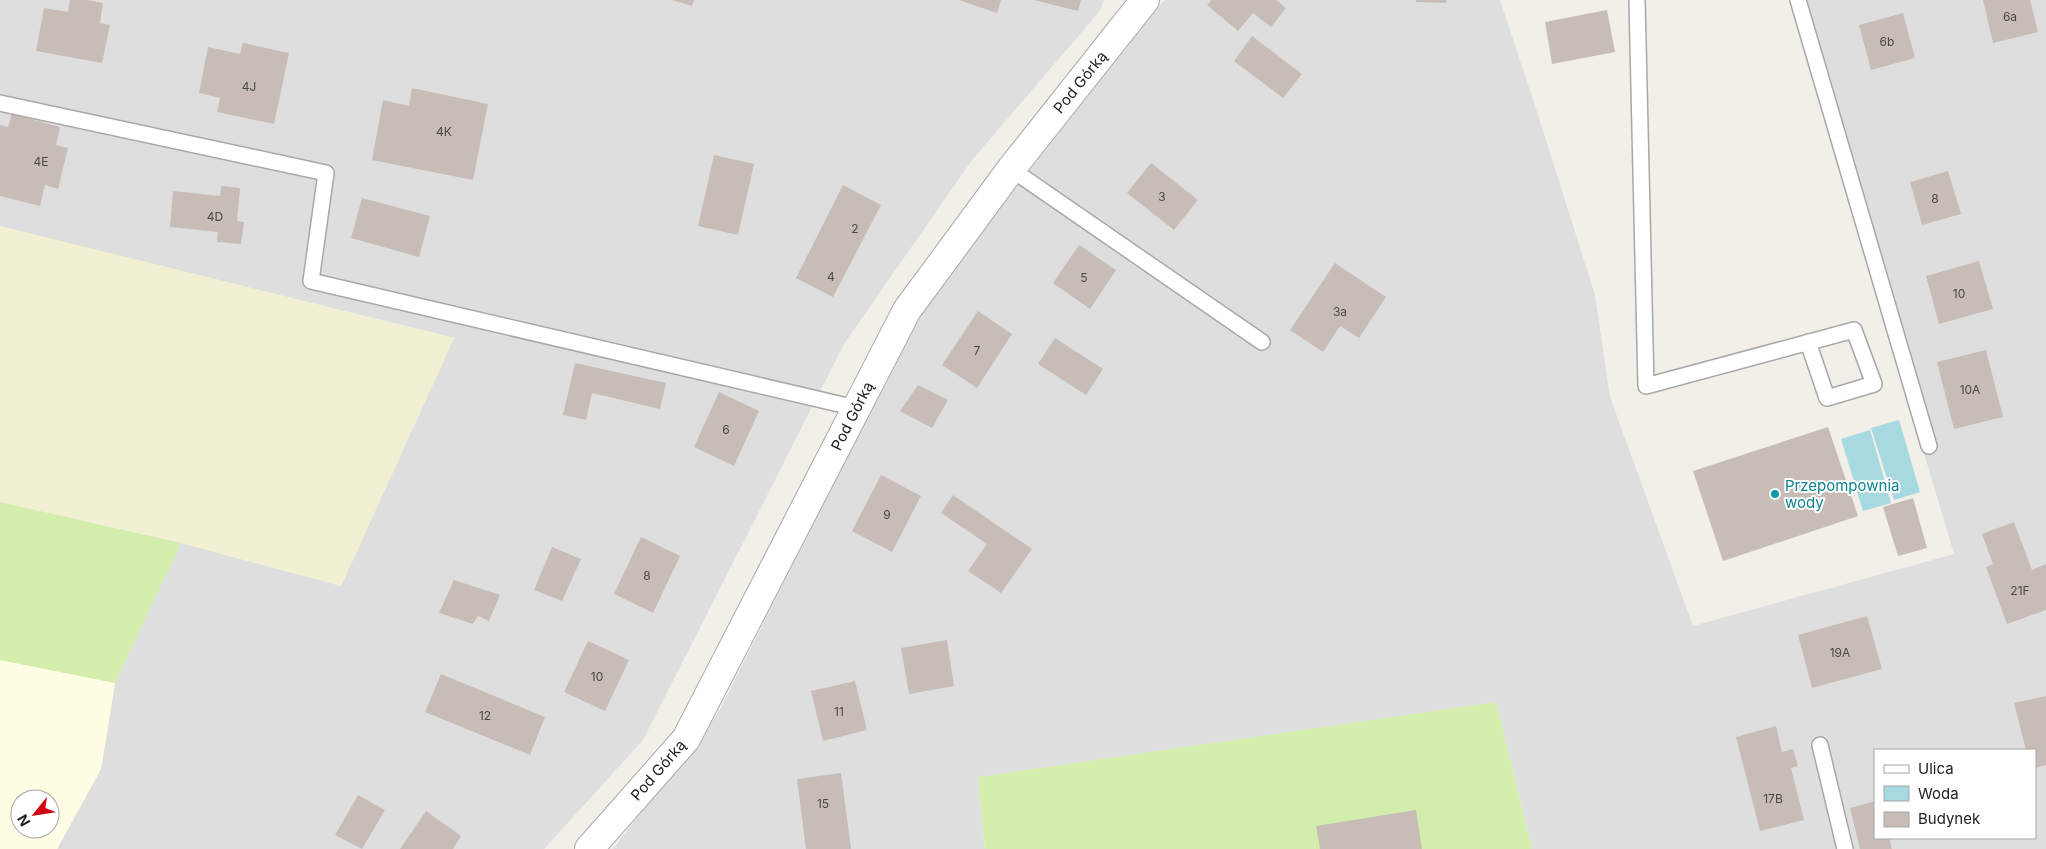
<svg xmlns="http://www.w3.org/2000/svg" width="2046" height="849" viewBox="0 0 2046 849" font-family="Inter,sans-serif">
  <style>
    .residential { fill: #dfdede; fill-rule: evenodd }
    .education { fill: #fffde3; fill-rule: evenodd }
    .farmland { fill: #f1f0d3 }
    .grass { fill: #d2edac }
    .water { fill: #a7d9e1 }
    .building { fill: #c7bdb6 }
    .lines { fill: none; stroke-linecap: round; stroke-linejoin: round }
    .service-casing { stroke: #a8a8a8; stroke-width: 18 }
    .tertiary-casing { stroke: #a8a8a8; stroke-width: 30 }
    .service { stroke: #fff; stroke-width: 15 }
    .tertiary { stroke: #fff; stroke-width: 28 }
    .culture-dot { fill: #0f9aa8; stroke: #fff; stroke-width: 2 }
    .labels { text-anchor: middle; dominant-baseline: central; stroke-width: 4; stroke-linejoin: round; paint-order: stroke }
    .number-label { font-size: 12px; fill: #4a4846 }
    .street-label { font-size: 15px; fill: #212121; stroke: #fff }
    .culture-label { font-size: 15px; fill: #0d838f; stroke: #fff; text-anchor: start }
  </style>
  <rect width="100%" height="100%" fill="#f2eee8"/>
  <g class="residential">
    <polygon points="0,0 1104,0 1099,12 972,160 844,344 643,740 544,849 57,849 101,769 115,683 181,543 341,586 454,338 0,226"/>
    <path d="M1165 0H1500L1539 118 1595 295 1610 397 1693 626 1954 554 1789 0H2046V849H1532L1496 702 978 777 985 849H613L718 713 917 320 1132 33ZM1875 750H2035V838H1875Z"/>
  </g>
  <path class="education" d="M0 660 115 683 101 769 57 849H0ZM20 799H50V829H20Z"/>
  <polygon class="farmland" points="0,226 454,338 341,586 181,543 0,502"/>
  <g class="grass">
    <polygon points="0,502 181,543 115,683 0,660"/>
    <polygon points="1496,702 1532,849 985,849 978,777"/>
  </g>
  <g class="water">
    <polygon points="1899,420 1920,492 1894,500 1871,428"/>
    <polygon points="1870,430 1891,503 1863,511 1841,439"/>
  </g>
  <g class="building">
    <polygon points="70,0 87,0 103,3 100,23 110,25 102,63 36,51 44,8 68,12"/>
    <polygon points="672,0 694,0 692,6"/>
    <polygon points="959,0 1001,0 997,13"/>
    <polygon points="1034,0 1081,0 1078,11"/>
    <polygon points="1211,0 1276,0 1286,8 1271,27 1253,13 1238,31 1207,5"/>
    <polygon points="1416,0 1447,0 1446,3 1416,2"/>
    <polygon points="1983,0 2030,0 2038,32 1993,43"/>
    <polygon points="1607,10 1615,52 1552,64 1545,22"/>
    <polygon points="1903,13 1915,58 1871,70 1859,25"/>
    <polygon points="1252,36 1302,74 1283,98 1234,61"/>
    <polygon points="243,43 289,53 274,124 217,112 220,98 199,93 208,47 240,54"/>
    <polygon points="412,88 488,104 473,180 372,160 383,100 409,106"/>
    <polygon points="12,114 60,127 56,145 68,148 58,189 45,185 40,206 0,196 0,125 8,127"/>
    <polygon points="714,155 754,164 738,235 698,226"/>
    <polygon points="1151,163 1198,200 1174,230 1127,193"/>
    <polygon points="1948,171 1961,214 1922,225 1910,182"/>
    <polygon points="843,185 881,205 833,297 796,278"/>
    <polygon points="221,186 240,188 237,221 244,222 241,244 217,242 218,232 170,227 173,191 220,196"/>
    <polygon points="362,198 430,216 419,257 351,238"/>
    <polygon points="1079,245 1116,270 1090,309 1053,283"/>
    <polygon points="1979,261 1993,309 1939,324 1926,276"/>
    <polygon points="1335,263 1386,297 1359,338 1340,326 1323,352 1290,330"/>
    <polygon points="978,311 1012,334 977,388 942,365"/>
    <polygon points="1055,338 1103,369 1086,395 1038,364"/>
    <polygon points="1986,350 2003,417 1954,429 1937,362"/>
    <polygon points="575,363 666,383 660,409 592,393 586,420 563,415"/>
    <polygon points="918,385 948,400 932,428 900,411"/>
    <polygon points="719,392 759,411 734,466 694,447"/>
    <polygon points="1828,427 1858,516 1723,561 1693,471"/>
    <polygon points="881,475 921,496 892,552 852,531"/>
    <polygon points="953,495 1032,549 1001,593 968,571 987,544 941,513"/>
    <polygon points="1913,498 1927,548 1898,556 1883,507"/>
    <polygon points="2014,522 2032,570 2046,564 2046,610 2007,624 1986,567 1993,564 1982,534"/>
    <polygon points="641,537 680,556 653,613 614,594"/>
    <polygon points="552,547 581,559 562,601 534,590"/>
    <polygon points="454,580 500,595 489,621 478,616 473,624 439,613"/>
    <polygon points="1867,616 1882,669 1812,688 1798,635"/>
    <polygon points="947,640 954,686 909,694 901,648"/>
    <polygon points="588,641 629,660 605,711 564,692"/>
    <polygon points="441,674 545,717 530,755 425,712"/>
    <polygon points="855,681 867,730 823,741 811,691"/>
    <polygon points="2046,696 2046,765 2035,768 2035,750 2026,750 2014,703"/>
    <polygon points="1776,726 1782,752 1793,749 1798,766 1791,768 1804,820 1760,831 1736,737"/>
    <polygon points="841,773 851,849 806,849 797,779"/>
    <polygon points="358,795 385,810 362,849 335,835"/>
    <polygon points="1875,801 1875,838 1889,838 1892,849 1860,849 1850,808"/>
    <polygon points="1416,810 1422,849 1320,849 1316,826"/>
    <polygon points="426,811 461,836 453,849 400,849"/>
  </g>
  <g class="lines">
    <g class="service-casing">
      <g id="service">
        <polyline points="1637,0 1646,386 1854,330 1874,384 1827,398 1808,342"/>
        <polyline points="1798,0 1929,446"/>
        <polyline points="0,103 326,173 311,281 856,408"/>
        <polyline points="1011,169 1262,342"/>
        <polyline points="1820,745 1845,849"/>
      </g>
    </g>
    <g class="tertiary-casing">
      <polyline id="tertiary" points="589,849 686,739 907,310 1011,169 1145,0"/>
    </g>
    <use href="#service" class="service"/>
    <use href="#tertiary" class="tertiary"/>
  </g>
  <circle class="culture-dot" cx="1775" cy="494" r="5"/>
  <g class="labels">
    <g class="number-label">
      <text x="2010" y="16">6a</text>
      <text x="1887" y="41">6b</text>
      <text x="249" y="86">4J</text>
      <text x="444" y="131">4K</text>
      <text x="41" y="161">4E</text>
      <text x="1162" y="196">3</text>
      <text x="1935" y="198">8</text>
      <text x="215" y="216">4D</text>
      <text x="855" y="228">2</text>
      <text x="831" y="276">4</text>
      <text x="1084" y="277">5</text>
      <text x="1959" y="293">10</text>
      <text x="1340" y="311">3a</text>
      <text x="977" y="350">7</text>
      <text x="1970" y="389">10A</text>
      <text x="726" y="429">6</text>
      <text x="887" y="514">9</text>
      <text x="647" y="575">8</text>
      <text x="2020" y="590">21F</text>
      <text x="1840" y="652">19A</text>
      <text x="597" y="676">10</text>
      <text x="839" y="711">11</text>
      <text x="485" y="715">12</text>
      <text x="1773" y="798">17B</text>
      <text x="823" y="803">15</text>
    </g>
    <g class="street-label">
      <text transform="translate(1080 82) rotate(-51)">Pod Górką</text>
      <text transform="translate(852 416) rotate(-63)">Pod Górką</text>
      <text transform="translate(658 770) rotate(-49)">Pod Górką</text>
    </g>
    <g class="culture-label">
      <text x="1785" y="485">Przepompownia<tspan x="1785" dy="17">wody</tspan></text>
    </g>
  </g>
  <rect x="1874" y="749" width="162" height="90" fill="#ffffff" stroke="#a6a6a6"/>
  <rect x="1884" y="765" width="25" height="8" fill="#ffffff" stroke="#a6a6a6"/>
  <text x="1918" y="774" font-size="15" fill="#212121">Ulica</text>
  <rect x="1884" y="786" width="25" height="15" fill="#a7d9e1" stroke="#a6a6a6"/>
  <text x="1918" y="799" font-size="15" fill="#212121">Woda</text>
  <rect x="1884" y="812" width="25" height="15" fill="#c7bdb6" stroke="#a6a6a6"/>
  <text x="1918" y="824" font-size="15" fill="#212121">Budynek</text>
  <g transform="translate(35 814) rotate(240)"><circle r="24" fill="#ffffff" stroke="#a6a6a6"/>
  <path d="M0-4L9 19L0 12L-9 19Z" fill="#d20012"/>
  <text y="-8" font-size="14" font-weight="bold" text-anchor="middle" fill="#212121">N</text>
  </g>
</svg>
